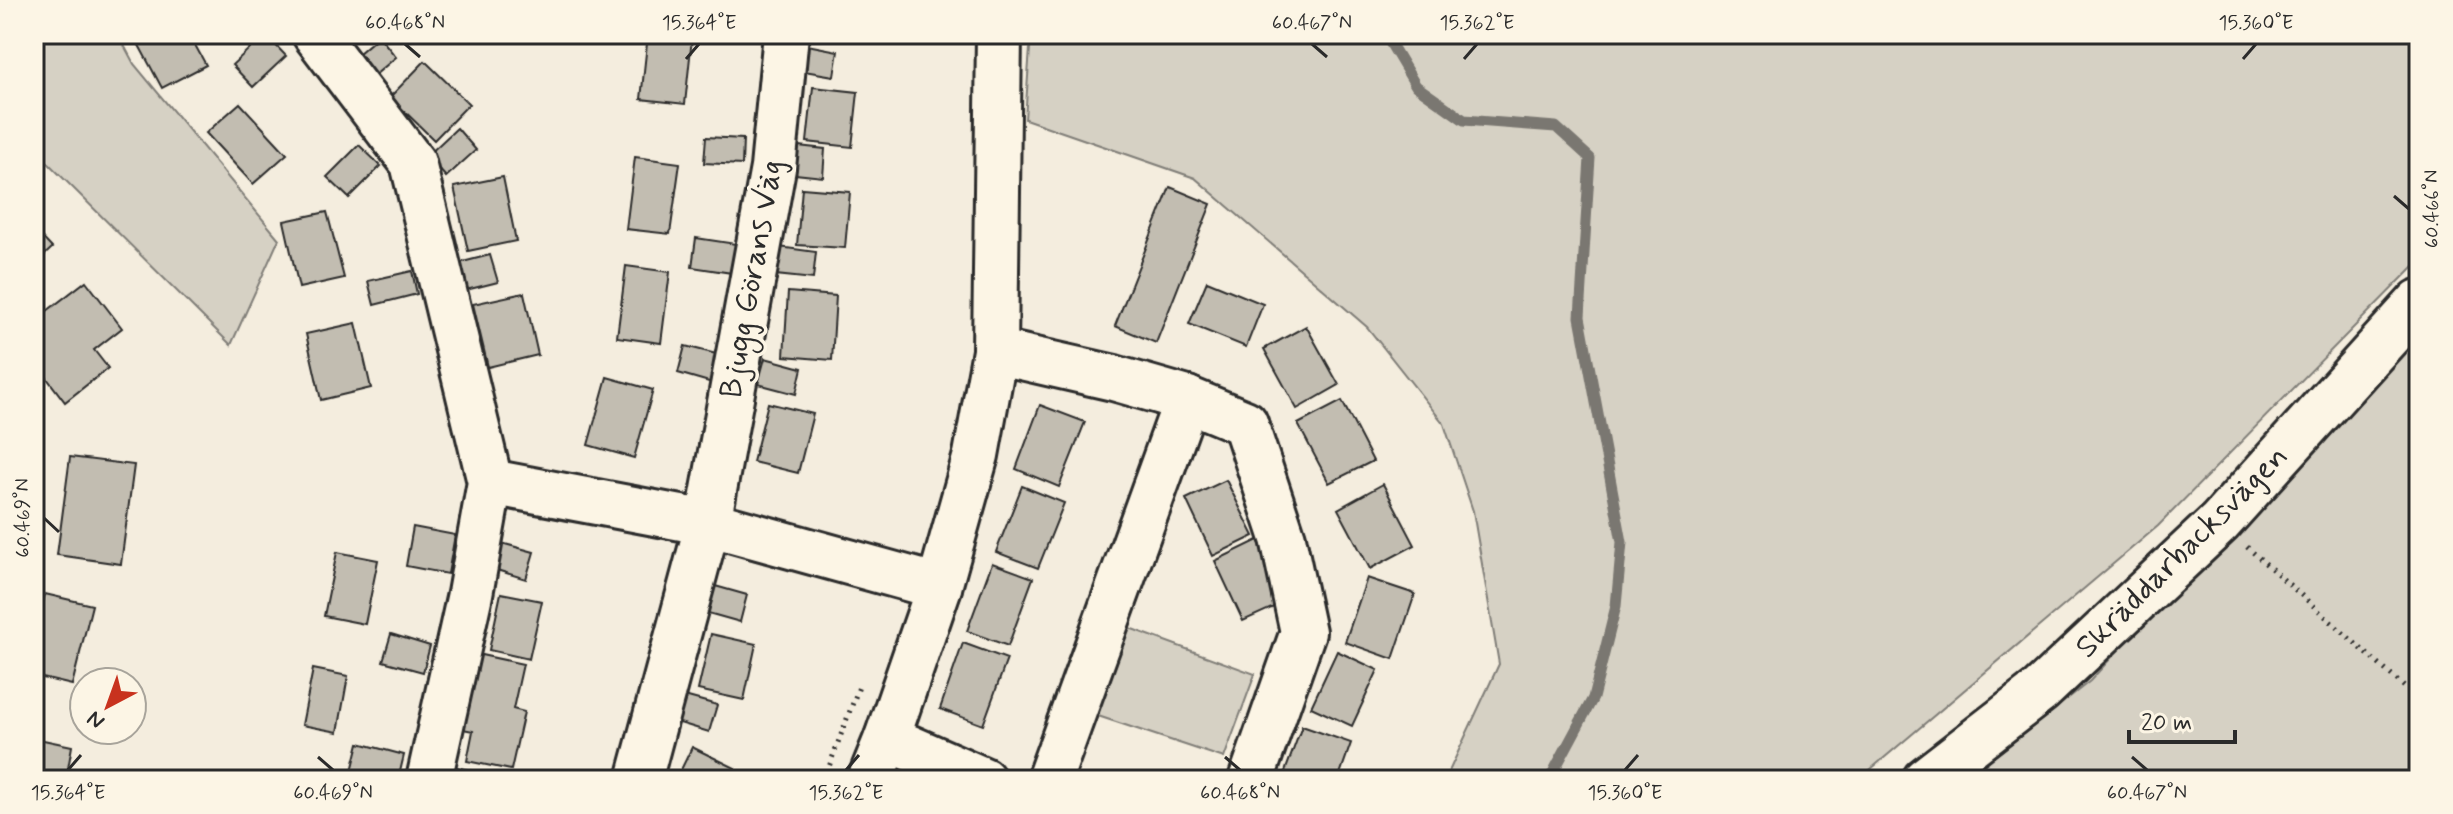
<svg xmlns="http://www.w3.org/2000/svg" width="2453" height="814" viewBox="0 0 2453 814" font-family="Mynerve,sans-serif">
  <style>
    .green { fill: #d6d1c4; stroke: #807e78; stroke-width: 2 }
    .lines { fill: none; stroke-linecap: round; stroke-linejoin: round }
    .stream { stroke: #7a7771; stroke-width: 11 }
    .building { fill: #c2bdb1; stroke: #2b2b2b; stroke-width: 2 }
    .minor-casing { stroke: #2b2b2b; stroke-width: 50 }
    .path { stroke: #2b2b2b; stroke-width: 5; stroke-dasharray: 2 6; stroke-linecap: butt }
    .minor { stroke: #fcf5e5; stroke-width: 44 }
    .ticks { fill: none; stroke: #2b2b2b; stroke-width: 3 }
    .labels { text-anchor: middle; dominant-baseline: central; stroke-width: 7; stroke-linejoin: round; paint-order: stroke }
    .street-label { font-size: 32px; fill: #2b2b2b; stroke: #fcf5e5 }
    .neatline { fill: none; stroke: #2b2b2b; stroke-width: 3 }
    .ticks-label { font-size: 20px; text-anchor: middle; fill: #2b2b2b }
  </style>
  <rect width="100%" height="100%" fill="#f4edde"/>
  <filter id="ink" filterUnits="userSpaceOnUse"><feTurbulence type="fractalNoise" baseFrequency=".0125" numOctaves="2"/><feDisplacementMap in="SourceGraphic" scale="16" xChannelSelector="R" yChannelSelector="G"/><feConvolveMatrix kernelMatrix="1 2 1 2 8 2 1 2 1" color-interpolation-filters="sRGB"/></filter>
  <g filter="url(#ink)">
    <g class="green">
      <polygon points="34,34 118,34 134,64 279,239 231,345 34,149"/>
      <polygon points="1031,34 2419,34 2419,261 2158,526 1858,780 1445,780 1499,664 1473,511 1444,424 1367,327 1195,178 1025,119"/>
      <polygon points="2419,322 2419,780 1965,780 2090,681"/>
      <polygon points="1113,622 1255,674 1224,758 1089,713"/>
    </g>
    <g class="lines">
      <polyline class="stream" points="1385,34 1416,86 1464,120 1556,127 1590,158 1580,317 1622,542 1616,606 1593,698 1549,780"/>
    </g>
    <g class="building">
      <polygon points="133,34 189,34 206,65 162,88"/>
      <polygon points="265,34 286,56 253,87 232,65"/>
      <polygon points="648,34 692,38 685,104 641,99"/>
      <polygon points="813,34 861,34 860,40 813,38"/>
      <polygon points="379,36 396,57 368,81 351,60"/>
      <polygon points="802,44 838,51 834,76 798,70"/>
      <polygon points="425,61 469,104 434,140 390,97"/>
      <polygon points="813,87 858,92 852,147 807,142"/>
      <polygon points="240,103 287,154 253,184 206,133"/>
      <polygon points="457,128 476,150 446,177 427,156"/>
      <polygon points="706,137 743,139 742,165 704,163"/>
      <polygon points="359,145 381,166 349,198 327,177"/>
      <polygon points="789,145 825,149 823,177 786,173"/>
      <polygon points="635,157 680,163 670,234 626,229"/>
      <polygon points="503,177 516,241 468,251 454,187"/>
      <polygon points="1170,187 1211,204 1156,343 1115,326"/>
      <polygon points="802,188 850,192 845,248 797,245"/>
      <polygon points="327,212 344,278 299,288 284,221"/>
      <polygon points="34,229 52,248 34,265"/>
      <polygon points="696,238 736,244 732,273 692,267"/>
      <polygon points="779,247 816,252 813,279 776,275"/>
      <polygon points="490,255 498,282 458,292 451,265"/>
      <polygon points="626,266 670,272 661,343 617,337"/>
      <polygon points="412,271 417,294 374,305 368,281"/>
      <polygon points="86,281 122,328 94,350 108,368 65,402 46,377 37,384 34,381 34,321"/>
      <polygon points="1207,281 1263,304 1246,347 1189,324"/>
      <polygon points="788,292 836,296 832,360 784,356"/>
      <polygon points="524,293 538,355 488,367 473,304"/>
      <polygon points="356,323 371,388 321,400 306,334"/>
      <polygon points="1306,326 1339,385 1297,409 1264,349"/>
      <polygon points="685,346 724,356 716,384 678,373"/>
      <polygon points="765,358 802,368 796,394 758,384"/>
      <polygon points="607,377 653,390 634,458 588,445"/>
      <polygon points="1342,401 1373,461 1329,483 1298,424"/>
      <polygon points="768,403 813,414 798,473 753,462"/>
      <polygon points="1040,405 1085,422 1059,487 1016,469"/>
      <polygon points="70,457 134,465 121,564 57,555"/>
      <polygon points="1226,480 1254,536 1213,556 1186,499"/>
      <polygon points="1383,484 1415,545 1370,569 1338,509"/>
      <polygon points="1022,486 1064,503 1038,568 996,552"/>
      <polygon points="413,527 455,535 448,574 406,566"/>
      <polygon points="1258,540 1287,601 1243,621 1215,561"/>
      <polygon points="494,541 534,552 526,579 487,567"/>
      <polygon points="337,552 378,560 365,624 324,616"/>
      <polygon points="992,563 1033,578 1008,646 967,631"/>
      <polygon points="1367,578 1415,594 1393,659 1345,642"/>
      <polygon points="708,584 747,595 740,622 701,611"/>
      <polygon points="501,593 542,601 529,659 489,650"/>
      <polygon points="45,594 92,605 72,685 34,676 34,640"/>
      <polygon points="391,634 430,646 423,672 383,661"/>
      <polygon points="711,634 756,644 744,700 698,690"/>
      <polygon points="963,643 1007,659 983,725 940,709"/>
      <polygon points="1337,651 1378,670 1352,726 1311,707"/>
      <polygon points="472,653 523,664 513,709 524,712 511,770 467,761 473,731 463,729 474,681 467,679"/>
      <polygon points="313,669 348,676 338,732 302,725"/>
      <polygon points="677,694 717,705 709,732 670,720"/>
      <polygon points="1302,726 1351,743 1338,780 1282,780"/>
      <polygon points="34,738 72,746 66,780 34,780"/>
      <polygon points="359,743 404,755 398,780 388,780 352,771"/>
      <polygon points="692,747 735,768 729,780 676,780"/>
      <polygon points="449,765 495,777 494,780 445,780"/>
      <polygon points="292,773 325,780 291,780"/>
    </g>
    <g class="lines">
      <g class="minor-casing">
        <g id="minor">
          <polyline points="315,34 413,163 490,482 470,594 429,780"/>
          <polyline points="995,351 1114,378 1187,399 1245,423 1283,538 1303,632 1251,780"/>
          <polyline points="490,482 708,523 939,587"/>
          <polyline points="887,738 983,780"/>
          <polyline points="639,780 708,523 773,168 786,34"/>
          <polyline points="870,780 887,738 939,587 976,455 995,351 999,34"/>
          <polyline points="1049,780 1187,399"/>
          <polyline points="1925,780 2040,691 2220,522 2419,302"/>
        </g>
      </g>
      <g class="path">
        <polyline points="2247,547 2419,700"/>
        <polyline points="824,780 860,684"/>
      </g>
      <use href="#minor" class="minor"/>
    </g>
  </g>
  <path class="ticks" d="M405 44 420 57M1312 44 1327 57M686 59 699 44M1464 59 1477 44M2243 59 2256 44M2394 196 2409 209M44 518 59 532M318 757 333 770M1225 757 1240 770M2132 757 2147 770M68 770 81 755M846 770 859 755M1625 770 1638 755"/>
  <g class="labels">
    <g class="street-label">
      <text transform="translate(752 279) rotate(-80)">Bjugg Görans Väg</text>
      <text transform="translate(2182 552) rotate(-45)">Skräddarbacksvägen</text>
    </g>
  </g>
  <rect width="2453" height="814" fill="none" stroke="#fcf5e5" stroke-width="88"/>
  <g transform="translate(108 706) rotate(221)"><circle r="38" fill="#fcf5e5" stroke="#a8a49b" stroke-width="2"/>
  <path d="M0-6L14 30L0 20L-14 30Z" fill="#c8321e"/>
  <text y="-12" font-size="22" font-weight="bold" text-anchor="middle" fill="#2b2b2b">N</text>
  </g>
  <path d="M2129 730v12h106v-12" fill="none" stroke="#2b2b2b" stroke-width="4"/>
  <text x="2141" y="730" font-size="24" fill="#2b2b2b" stroke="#fcf5e5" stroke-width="6" paint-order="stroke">20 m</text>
  <rect x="44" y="44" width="2365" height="726" class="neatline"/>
  <g class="ticks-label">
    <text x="405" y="29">60.468°N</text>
    <text x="699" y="29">15.364°E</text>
    <text x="1312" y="29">60.467°N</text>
    <text x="1477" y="29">15.362°E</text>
    <text x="2256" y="29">15.360°E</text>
    <text transform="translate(2431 209) rotate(-90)" y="7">60.466°N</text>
    <text transform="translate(22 518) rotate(-90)" y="7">60.469°N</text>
    <text x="68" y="799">15.364°E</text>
    <text x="333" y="799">60.469°N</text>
    <text x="846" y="799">15.362°E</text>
    <text x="1240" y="799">60.468°N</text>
    <text x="1625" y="799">15.360°E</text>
    <text x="2147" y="799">60.467°N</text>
  </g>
</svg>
